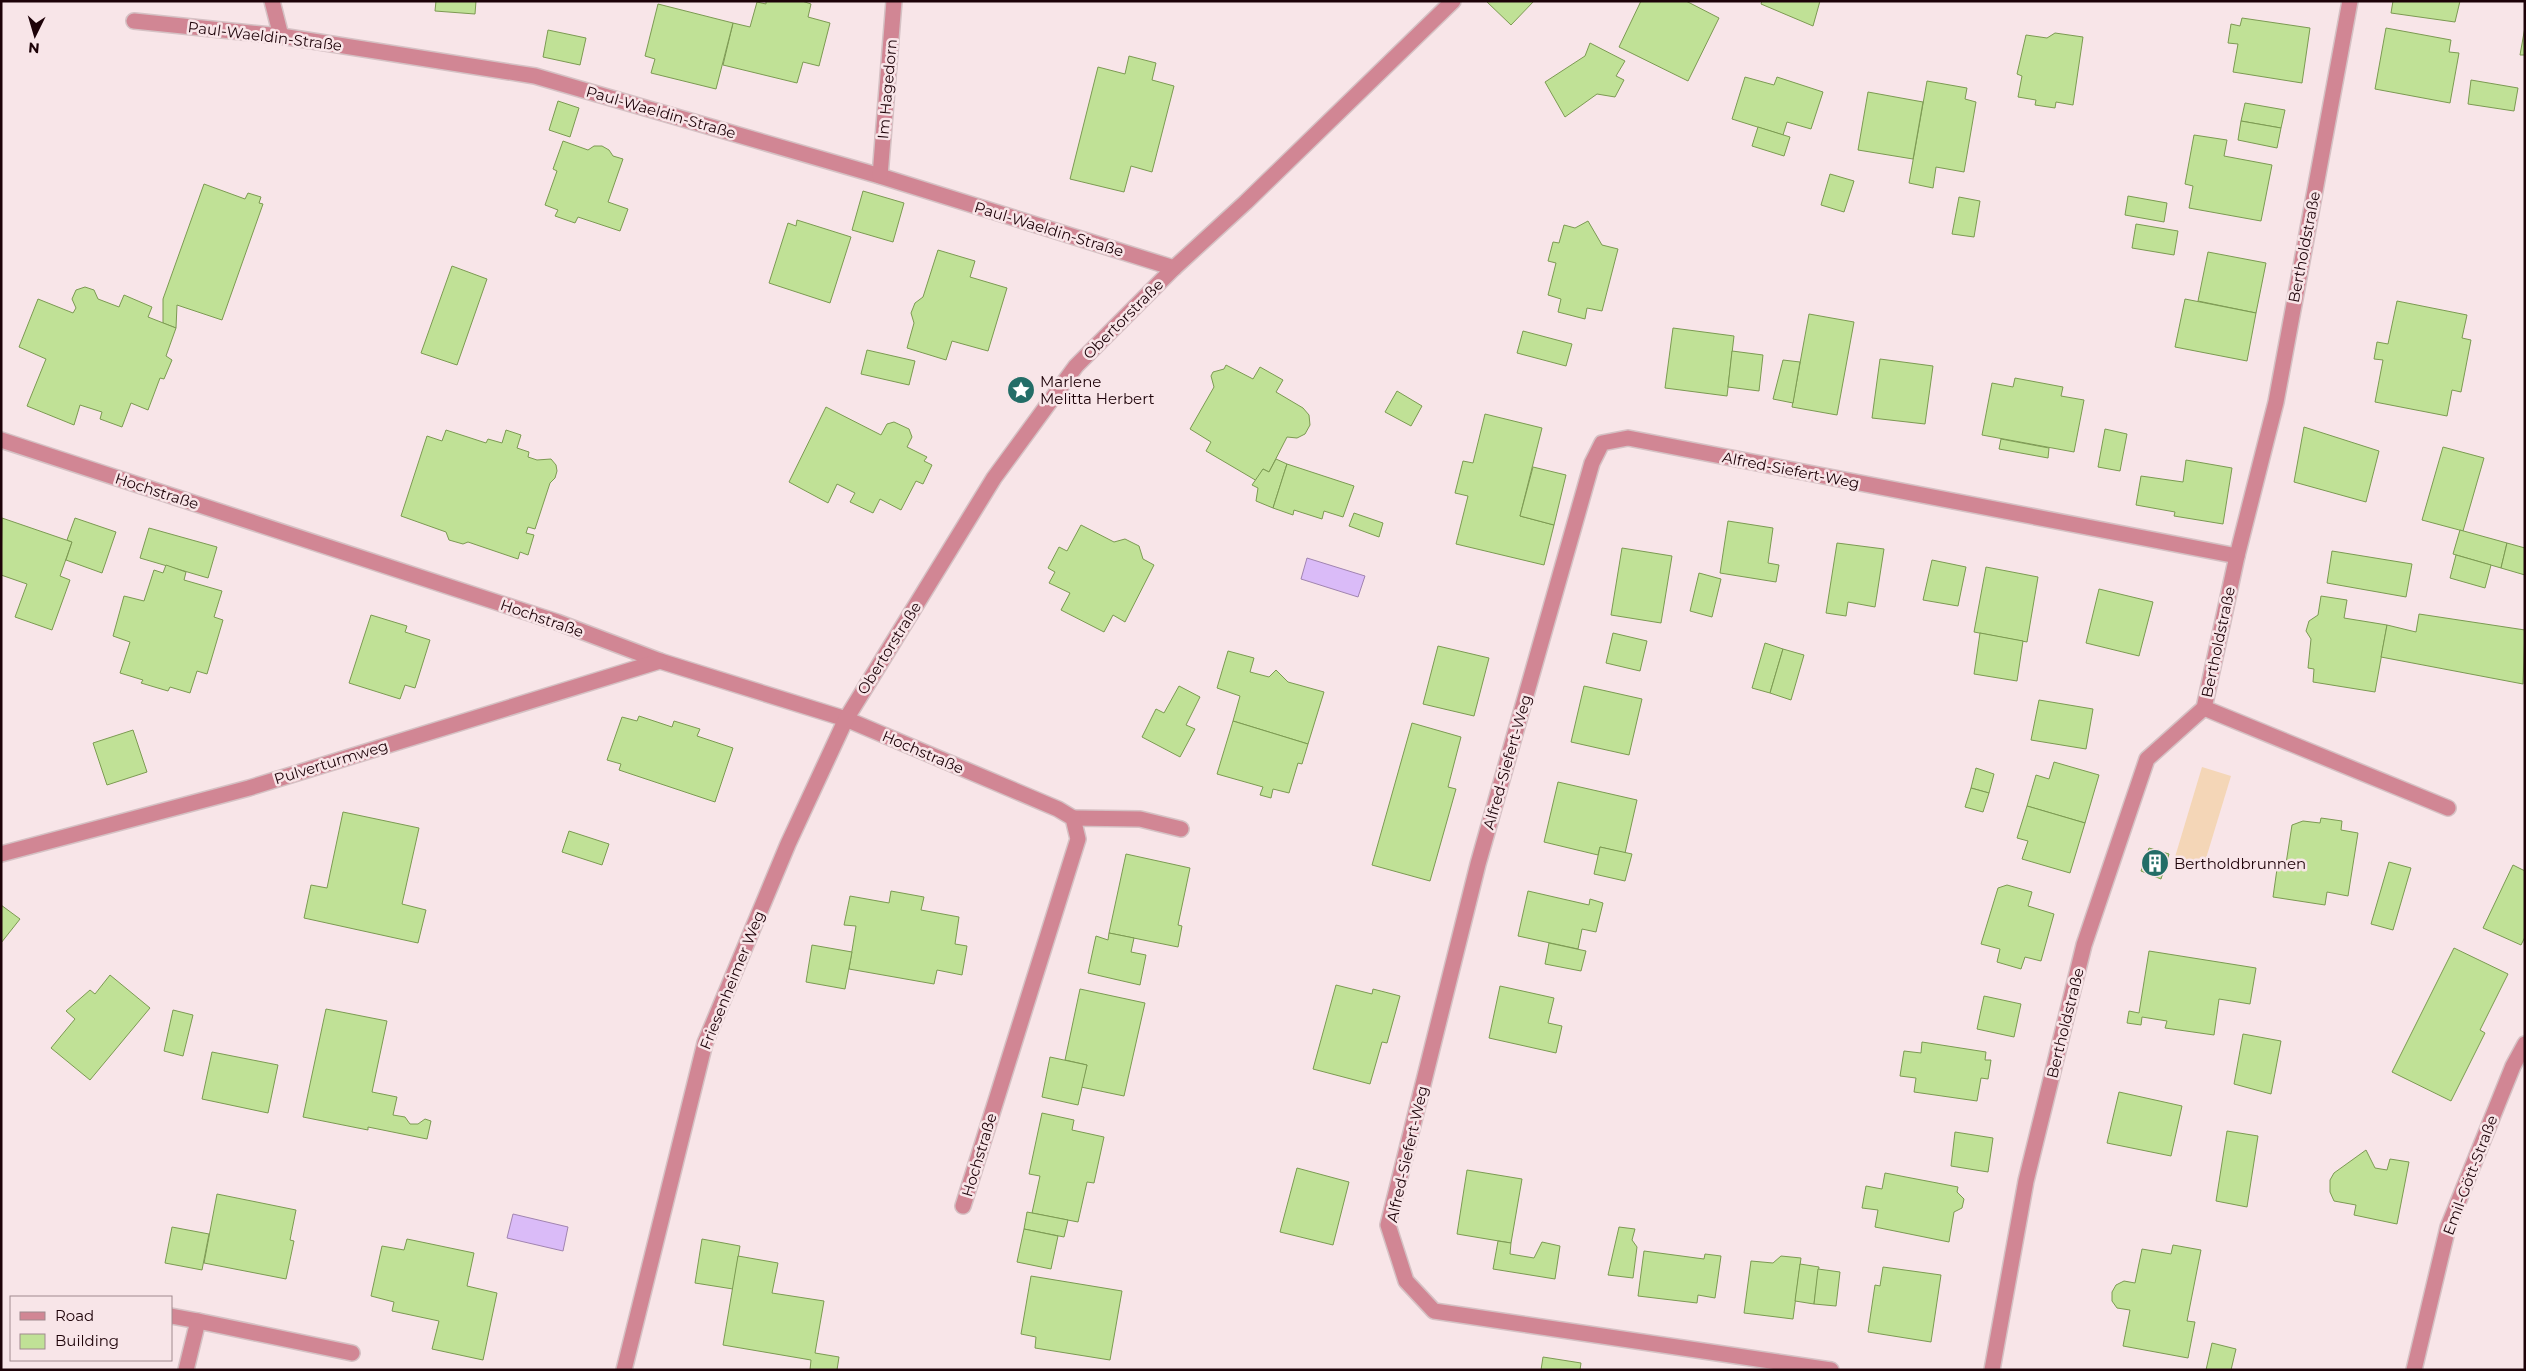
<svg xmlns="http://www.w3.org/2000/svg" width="2526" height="1371" viewBox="0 0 2526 1371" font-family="Montserrat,sans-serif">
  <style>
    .green { fill: #f4d6b7 }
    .water { fill: #dabbf8; stroke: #a184b0 }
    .building { fill: #c0e196; stroke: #7c9a52 }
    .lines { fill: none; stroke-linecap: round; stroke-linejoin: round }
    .lane-casing { stroke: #d5c1c4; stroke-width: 18 }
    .street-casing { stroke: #d5c1c4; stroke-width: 18 }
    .lane { stroke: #d18694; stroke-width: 15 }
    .street { stroke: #d18694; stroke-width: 15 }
    .labels { text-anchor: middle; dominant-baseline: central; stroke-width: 5; stroke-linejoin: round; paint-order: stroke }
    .street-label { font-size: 15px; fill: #1d0208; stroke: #f8e5e8 }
    .poi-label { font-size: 15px; fill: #1d0208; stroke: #f8e5e8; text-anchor: start }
  </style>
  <rect width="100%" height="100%" fill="#f8e5e8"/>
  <polygon class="green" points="2202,767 2231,776 2204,865 2175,857"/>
  <g class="water">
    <polygon points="1307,558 1365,576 1358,597 1301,579"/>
    <polygon points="513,1214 568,1227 563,1251 507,1238"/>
  </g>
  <g class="building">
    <polygon points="436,1 476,1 475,14 435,11"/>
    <polygon points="766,1 802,1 811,4 808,17 830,23 819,66 803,62 797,83 723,65 733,23 750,27 757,2 766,4"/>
    <polygon points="1486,1 1534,1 1511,25"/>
    <polygon points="1641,1 1686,1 1719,18 1688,81 1619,47"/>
    <polygon points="1762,1 1820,1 1813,26 1761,4"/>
    <polygon points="2393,1 2460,1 2455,22 2391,13"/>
    <polygon points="658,4 733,23 716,89 651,73 655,59 645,56"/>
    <polygon points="2242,18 2310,28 2302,83 2233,72 2238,44 2228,43 2231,24 2240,26"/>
    <polygon points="2525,27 2525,55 2520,55"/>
    <polygon points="2386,28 2451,40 2449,52 2459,53 2450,103 2375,89"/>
    <polygon points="548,30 586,38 580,65 543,57"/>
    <polygon points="2055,33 2083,37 2073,105 2056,102 2055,108 2035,105 2036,100 2018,97 2022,76 2017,74 2026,35 2047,38"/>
    <polygon points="1590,43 1625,61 1616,76 1624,80 1615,97 1597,94 1565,117 1545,82 1585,56"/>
    <polygon points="1129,56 1156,63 1152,80 1174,86 1152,172 1131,166 1124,192 1070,179 1098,67 1125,74"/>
    <polygon points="1745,77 1774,85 1777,77 1823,92 1811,129 1787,122 1783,135 1732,119"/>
    <polygon points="2471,80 2518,88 2514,111 2468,104"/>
    <polygon points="1927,81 1967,88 1965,99 1976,102 1964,172 1936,167 1933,188 1909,183"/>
    <polygon points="1868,92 1923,102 1913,159 1858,150"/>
    <polygon points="558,101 579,108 570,137 549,130"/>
    <polygon points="2245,103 2285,110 2281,128 2241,121"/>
    <polygon points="2241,121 2281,128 2277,148 2238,140"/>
    <polygon points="1758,127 1790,137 1784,156 1752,146"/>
    <polygon points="2194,135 2227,140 2224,156 2272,165 2261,221 2189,208 2193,186 2185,184"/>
    <polygon points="563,141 588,150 594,146 602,146 609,150 613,156 623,159 608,202 628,209 620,231 578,217 575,223 555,216 558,210 545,205 557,171 553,169"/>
    <polygon points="1830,174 1854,181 1844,212 1821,205"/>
    <polygon points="204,184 245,199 248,193 261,197 259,203 263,204 222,320 177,305 176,328 163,323 163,299"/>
    <polygon points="863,191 904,203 893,242 852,230"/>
    <polygon points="2128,196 2167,203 2164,222 2125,215"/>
    <polygon points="1959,197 1980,201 1974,237 1952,234"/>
    <polygon points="797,220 851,237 830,303 769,283 788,223 796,226"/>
    <polygon points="1588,221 1602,245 1618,249 1602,311 1587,308 1585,319 1558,312 1561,299 1548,295 1556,263 1548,261 1553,242 1559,243 1564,225 1575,228"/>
    <polygon points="2136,224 2178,231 2174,255 2132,248"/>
    <polygon points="938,250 975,261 970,277 1007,288 988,351 952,341 946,360 907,348 914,323 911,313 915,303 923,297"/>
    <polygon points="2208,252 2266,263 2256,313 2198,301"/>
    <polygon points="452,266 487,279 457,365 421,353"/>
    <polygon points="85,287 94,290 98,299 119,307 124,295 152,307 148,317 176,328 166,356 172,360 164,379 160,378 148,410 131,403 122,427 100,419 102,412 80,405 74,425 27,406 46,359 19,347 38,299 73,313 76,308 72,299 76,290"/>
    <polygon points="2185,299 2256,313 2247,361 2175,347"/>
    <polygon points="2397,301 2467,315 2462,338 2471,340 2461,392 2452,390 2447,416 2375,402 2383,360 2374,359 2377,342 2388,344"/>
    <polygon points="1809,314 1854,322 1837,415 1792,407"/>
    <polygon points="1673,328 1734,336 1727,396 1665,388"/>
    <polygon points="1523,331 1572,344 1566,366 1517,353"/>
    <polygon points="867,350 915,361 909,385 861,374"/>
    <polygon points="1732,351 1763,355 1759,391 1728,387"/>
    <polygon points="1880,359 1933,366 1925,424 1872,418"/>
    <polygon points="1783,360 1800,362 1793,403 1773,399"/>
    <polygon points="1226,365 1253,379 1260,367 1283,380 1276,392 1303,408 1309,415 1310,425 1305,434 1297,438 1287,437 1269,472 1263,469 1257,481 1206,451 1211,442 1190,429 1214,387 1211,376 1213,372 1224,369"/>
    <polygon points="2015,378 2063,387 2061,396 2084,400 2074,452 1982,435 1992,383 2013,387"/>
    <polygon points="1397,391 1422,406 1411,426 1385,412"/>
    <polygon points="826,407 881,435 887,424 894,422 909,429 912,437 907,447 927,457 924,461 932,465 923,484 916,481 901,510 880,499 873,513 850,502 855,493 837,484 828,503 789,482"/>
    <polygon points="1485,414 1542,428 1520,516 1554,525 1544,565 1456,544 1468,496 1455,493 1463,461 1473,463"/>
    <polygon points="2304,427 2379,451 2366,502 2294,482"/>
    <polygon points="2105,429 2127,434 2120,471 2098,467"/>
    <polygon points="446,430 486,443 488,439 502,443 506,430 521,435 517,448 529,452 528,457 537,460 551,459 556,465 557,471 555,478 550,483 535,529 528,527 526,533 534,535 528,555 520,552 518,559 468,542 463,544 449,540 446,532 401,516 427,436 442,441"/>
    <polygon points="2001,439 2049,448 2048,458 1999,449"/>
    <polygon points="2443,447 2484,458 2463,531 2422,520"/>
    <polygon points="1276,459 1287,464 1273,508 1256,501 1258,488 1252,485 1263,469 1269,472"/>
    <polygon points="2186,460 2232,468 2223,524 2174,516 2175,512 2136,505 2141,476 2183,482"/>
    <polygon points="1287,464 1354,486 1343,517 1324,511 1322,519 1294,510 1293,515 1273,508"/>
    <polygon points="1533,467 1566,475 1554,525 1520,516"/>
    <polygon points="1354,513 1383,523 1379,537 1349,526"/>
    <polygon points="2,518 72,542 60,576 70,580 52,630 15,617 27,584 1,575"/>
    <polygon points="75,518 116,532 102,573 66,560 72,542 67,540"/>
    <polygon points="1728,521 1773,528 1768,563 1779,565 1776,582 1720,573"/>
    <polygon points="1081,525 1114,542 1125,539 1139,546 1143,559 1154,565 1125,622 1113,615 1104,632 1061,610 1070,593 1049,583 1055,572 1048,568 1059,547 1067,551"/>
    <polygon points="149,528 217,547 208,578 140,558"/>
    <polygon points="2460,530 2507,543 2501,568 2453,554"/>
    <polygon points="1837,543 1884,549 1875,607 1848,602 1846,616 1826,613"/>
    <polygon points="2507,543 2525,548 2525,575 2501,568"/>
    <polygon points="1622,548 1672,556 1661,623 1611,615"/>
    <polygon points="2332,551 2412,564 2406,597 2327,583"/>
    <polygon points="2456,555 2491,565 2485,588 2450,578"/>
    <polygon points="1932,560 1966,567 1958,606 1923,600"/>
    <polygon points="166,565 186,572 184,580 222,591 214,617 223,620 207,674 197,671 190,693 170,687 168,691 141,683 143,680 120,673 130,642 113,636 124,596 144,601 154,570 163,573"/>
    <polygon points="1986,567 2038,577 2027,642 1974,632"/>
    <polygon points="1699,573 1721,579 1712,617 1690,611"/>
    <polygon points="2099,589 2153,602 2139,656 2086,643"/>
    <polygon points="2321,596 2347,600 2344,618 2387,625 2375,692 2313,682 2314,669 2308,668 2311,639 2306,631 2309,621 2318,615"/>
    <polygon points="2419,614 2525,630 2523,684 2381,657 2387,625 2416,632"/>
    <polygon points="371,615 407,626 405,632 430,640 415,688 405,685 400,699 349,683"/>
    <polygon points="1613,633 1647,641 1640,671 1606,663"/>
    <polygon points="1980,633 2023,641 2017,681 1974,674"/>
    <polygon points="1765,643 1783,649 1770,693 1752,688"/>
    <polygon points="1438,646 1489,658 1474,716 1423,704"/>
    <polygon points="1783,649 1804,655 1791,700 1770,693"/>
    <polygon points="1228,651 1254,658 1250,672 1269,677 1276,670 1288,682 1324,692 1308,744 1233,721 1240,696 1217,688"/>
    <polygon points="1179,686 1200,697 1186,725 1195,729 1180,757 1142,737 1156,709 1164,713"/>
    <polygon points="1584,686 1642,699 1629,755 1571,742"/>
    <polygon points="2039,700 2093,709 2086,749 2031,740"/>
    <polygon points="639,716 672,727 674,721 700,729 697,736 733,748 715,802 619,770 621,764 607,760 622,717 637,721"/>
    <polygon points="1233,721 1308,744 1302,764 1298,763 1289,793 1273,789 1271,798 1260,795 1263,787 1217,774"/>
    <polygon points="1412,723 1461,737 1448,787 1456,789 1430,881 1372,865"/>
    <polygon points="133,730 147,772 107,785 93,743"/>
    <polygon points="2054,762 2099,775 2085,823 2027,806 2036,775 2049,779"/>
    <polygon points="1976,768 1994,774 1989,793 1971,788"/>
    <polygon points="1558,782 1637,800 1625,853 1600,847 1598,855 1544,842"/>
    <polygon points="1971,788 1989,793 1983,812 1965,807"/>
    <polygon points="2027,806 2085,823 2070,873 2022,859 2028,841 2017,838"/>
    <polygon points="343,812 419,828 402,904 426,910 418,943 304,918 311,885 327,888"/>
    <polygon points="2321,818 2342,821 2341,830 2358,833 2348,896 2327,892 2325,905 2273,897 2277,869 2285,870 2292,825 2303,821 2320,823"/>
    <polygon points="569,831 609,844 602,865 562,852"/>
    <polygon points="1600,847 1632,854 1625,881 1594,874"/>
    <polygon points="2149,848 2169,854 2161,879 2141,871"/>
    <polygon points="1126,854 1190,868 1178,925 1182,926 1178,947 1109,933"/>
    <polygon points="2389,862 2411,868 2393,930 2371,924"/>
    <polygon points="2513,865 2525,871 2525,937 2521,945 2483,928"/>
    <polygon points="2007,885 2032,892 2028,906 2054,914 2041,961 2025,957 2021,969 1997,962 2000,949 1981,944 1998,888"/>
    <polygon points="891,891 924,897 921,910 959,917 955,944 967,946 962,975 937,970 934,984 849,969 856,926 844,925 850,896 889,903"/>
    <polygon points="1528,891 1589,905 1590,899 1603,903 1596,932 1582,929 1578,949 1518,936"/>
    <polygon points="1,905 20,919 1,943"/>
    <polygon points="1109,933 1134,938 1131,952 1146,955 1140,985 1088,973 1096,936 1108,940"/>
    <polygon points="1549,943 1586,951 1581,971 1545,964"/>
    <polygon points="812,945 852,952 845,989 806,982"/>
    <polygon points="2454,948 2508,974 2480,1030 2485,1033 2451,1101 2392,1072"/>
    <polygon points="2149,951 2256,968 2250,1004 2219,999 2214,1035 2165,1028 2167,1021 2142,1017 2141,1025 2127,1023 2129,1011 2139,1013"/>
    <polygon points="110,975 150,1008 90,1080 51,1048 75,1019 66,1011 90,990 95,994"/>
    <polygon points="1336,985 1372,994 1373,989 1400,996 1387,1043 1382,1042 1370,1084 1313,1069"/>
    <polygon points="1500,986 1554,998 1548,1023 1562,1026 1556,1053 1489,1038"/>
    <polygon points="1080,989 1145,1003 1124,1096 1081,1087 1087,1065 1065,1060"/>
    <polygon points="1984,996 2021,1004 2014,1037 1977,1029"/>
    <polygon points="326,1009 387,1021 372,1092 397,1097 393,1115 405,1117 410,1124 418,1124 425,1119 431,1121 427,1139 368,1127 368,1130 303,1117"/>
    <polygon points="173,1010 193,1015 183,1056 164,1051"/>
    <polygon points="2243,1034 2281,1041 2271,1094 2234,1084"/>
    <polygon points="1922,1042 1986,1052 1985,1060 1991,1060 1988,1079 1981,1078 1977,1101 1914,1092 1916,1078 1900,1076 1904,1051 1921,1053"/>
    <polygon points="212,1052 278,1065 268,1113 202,1099"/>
    <polygon points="1050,1057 1087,1065 1078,1105 1042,1097"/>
    <polygon points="2119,1092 2182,1106 2171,1156 2107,1143"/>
    <polygon points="1042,1113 1074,1120 1072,1130 1104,1137 1094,1183 1087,1182 1078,1222 1032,1213 1040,1176 1029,1174"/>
    <polygon points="2227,1131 2258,1136 2247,1207 2216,1201"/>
    <polygon points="1955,1132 1993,1138 1988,1172 1951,1166"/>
    <polygon points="2366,1150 2375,1168 2387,1170 2390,1159 2409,1162 2397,1224 2354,1215 2356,1205 2334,1201 2330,1192 2330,1180 2334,1173"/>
    <polygon points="1297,1168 1349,1182 1333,1245 1280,1232"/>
    <polygon points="1467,1170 1522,1179 1511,1243 1457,1234"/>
    <polygon points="1885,1173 1958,1187 1957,1192 1964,1199 1962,1208 1954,1212 1949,1242 1875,1227 1878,1210 1862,1208 1866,1186 1882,1189"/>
    <polygon points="217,1194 296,1210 290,1240 294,1241 286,1279 204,1263"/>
    <polygon points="1027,1212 1068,1220 1064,1237 1024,1229"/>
    <polygon points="172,1227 209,1234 202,1270 165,1263"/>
    <polygon points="1619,1227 1635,1229 1632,1240 1637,1247 1633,1278 1608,1275"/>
    <polygon points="1024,1229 1058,1236 1051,1269 1017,1262"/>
    <polygon points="407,1239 474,1253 467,1286 497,1293 483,1360 432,1349 439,1321 392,1311 394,1302 371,1296 382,1246 404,1250"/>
    <polygon points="702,1239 740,1246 733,1289 695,1283"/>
    <polygon points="1498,1241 1511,1243 1510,1254 1534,1258 1542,1242 1560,1246 1555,1279 1493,1269"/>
    <polygon points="2173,1245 2201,1250 2187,1321 2195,1322 2188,1358 2123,1346 2130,1310 2117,1308 2112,1301 2112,1292 2116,1285 2124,1281 2135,1283 2142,1249 2171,1254"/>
    <polygon points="1644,1251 1704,1259 1705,1254 1721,1256 1715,1298 1698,1295 1697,1303 1638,1296"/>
    <polygon points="738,1256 778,1263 772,1293 824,1301 815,1353 839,1357 837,1370 810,1370 811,1360 723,1345"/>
    <polygon points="1781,1256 1801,1258 1793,1319 1744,1313 1751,1261 1773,1263"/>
    <polygon points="1800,1264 1819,1267 1814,1304 1795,1301"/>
    <polygon points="1883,1267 1941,1275 1931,1342 1868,1332 1875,1285 1880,1286"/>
    <polygon points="1818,1269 1840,1272 1836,1306 1814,1304"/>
    <polygon points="1031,1276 1122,1291 1110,1360 1035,1348 1036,1337 1021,1334"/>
    <polygon points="2212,1343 2236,1349 2231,1370 2206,1370"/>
    <polygon points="1543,1357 1581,1363 1580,1370 1541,1370"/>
  </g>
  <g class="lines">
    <g class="lane-casing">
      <g id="lane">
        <polyline points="272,1 281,36"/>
        <polyline points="2204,708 2448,808"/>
        <polyline points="1073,818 1140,819 1181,829"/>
      </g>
    </g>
    <g class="street-casing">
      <g id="street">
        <polyline points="134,21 281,36 535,76 880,176 1174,268"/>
        <polyline points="880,176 894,1"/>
        <polyline points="1,440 557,622 660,661 846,719 1058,809 1073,818 1078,839 963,1206"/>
        <polyline points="1,854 249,788 660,661"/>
        <polyline points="171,1316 198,1321"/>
        <polyline points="186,1370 198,1321 352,1353"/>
        <polyline points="624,1370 705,1043 788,844 846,719 994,478 1076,366 1174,268 1246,202 1453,1"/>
        <polyline points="1831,1370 1434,1311 1406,1281 1388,1225 1478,864 1592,463 1602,443 1628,438 2237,556"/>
        <polyline points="1992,1370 2026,1181 2084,945 2147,759 2204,708 2237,556 2276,402 2350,1"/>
        <polyline points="2414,1370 2448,1227 2513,1066 2525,1044"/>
      </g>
    </g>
    <use href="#lane" class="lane"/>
    <use href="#street" class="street"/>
  </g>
  <defs>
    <g id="sight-disc" transform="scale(1.4375)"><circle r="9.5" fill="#236d67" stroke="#f8e5e8"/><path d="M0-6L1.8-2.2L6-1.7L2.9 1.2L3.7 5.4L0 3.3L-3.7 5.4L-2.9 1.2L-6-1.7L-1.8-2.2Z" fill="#fff"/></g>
    <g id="building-disc" transform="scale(1.4375)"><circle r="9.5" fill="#236d67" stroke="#f8e5e8"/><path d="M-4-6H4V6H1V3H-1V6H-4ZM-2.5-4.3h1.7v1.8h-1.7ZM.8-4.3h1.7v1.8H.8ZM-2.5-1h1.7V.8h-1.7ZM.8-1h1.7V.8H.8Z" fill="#fff"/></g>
  </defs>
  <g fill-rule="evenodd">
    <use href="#sight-disc" x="1021" y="390"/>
    <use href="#building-disc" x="2155" y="863"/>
  </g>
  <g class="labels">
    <g class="street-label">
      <text transform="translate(265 36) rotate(7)">Paul-Waeldin-Straße</text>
      <text transform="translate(887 89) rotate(-85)">Im Hagedorn</text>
      <text transform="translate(661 112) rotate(16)">Paul-Waeldin-Straße</text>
      <text transform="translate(1049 229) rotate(17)">Paul-Waeldin-Straße</text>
      <text transform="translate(2304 247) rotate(-79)">Bertholdstraße</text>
      <text transform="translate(1123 319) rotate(-45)">Obertorstraße</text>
      <text transform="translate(1791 470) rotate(11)">Alfred-Siefert-Weg</text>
      <text transform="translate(157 491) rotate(18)">Hochstraße</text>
      <text transform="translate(542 618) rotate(19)">Hochstraße</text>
      <text transform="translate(2218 642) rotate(-78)">Bertholdstraße</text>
      <text transform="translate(889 648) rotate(-58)">Obertorstraße</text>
      <text transform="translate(923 752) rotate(23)">Hochstraße</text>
      <text transform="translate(331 762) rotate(-17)">Pulverturmweg</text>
      <text transform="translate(1507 762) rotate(-74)">Alfred-Siefert-Weg</text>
      <text transform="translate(732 980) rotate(-68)">Friesenheimer Weg</text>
      <text transform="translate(2065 1023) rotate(-76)">Bertholdstraße</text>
      <text transform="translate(1407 1154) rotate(-77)">Alfred-Siefert-Weg</text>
      <text transform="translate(979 1155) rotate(-73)">Hochstraße</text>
      <text transform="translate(2470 1175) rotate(-69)">Emil-Gött-Straße</text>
    </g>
    <g class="poi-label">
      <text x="1040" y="381">Marlene<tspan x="1040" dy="17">Melitta Herbert</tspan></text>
      <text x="2174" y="863">Bertholdbrunnen</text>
    </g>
  </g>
  <rect width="2526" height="1371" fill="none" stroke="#1d0208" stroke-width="5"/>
  <rect x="10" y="1296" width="162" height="65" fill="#f8e5e8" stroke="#a08a8e"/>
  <rect x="20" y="1312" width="25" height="8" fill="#d18694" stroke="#a08a8e"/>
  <text x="55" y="1321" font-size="15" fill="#1d0208">Road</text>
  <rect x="20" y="1334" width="25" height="15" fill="#c0e196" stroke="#a08a8e"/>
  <text x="55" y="1346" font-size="15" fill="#1d0208">Building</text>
  <g transform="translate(35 35) rotate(185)" stroke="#f8e5e8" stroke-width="4" paint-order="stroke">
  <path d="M0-4L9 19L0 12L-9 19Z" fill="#1d0208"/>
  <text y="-8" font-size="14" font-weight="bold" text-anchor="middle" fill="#1d0208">N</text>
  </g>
</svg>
